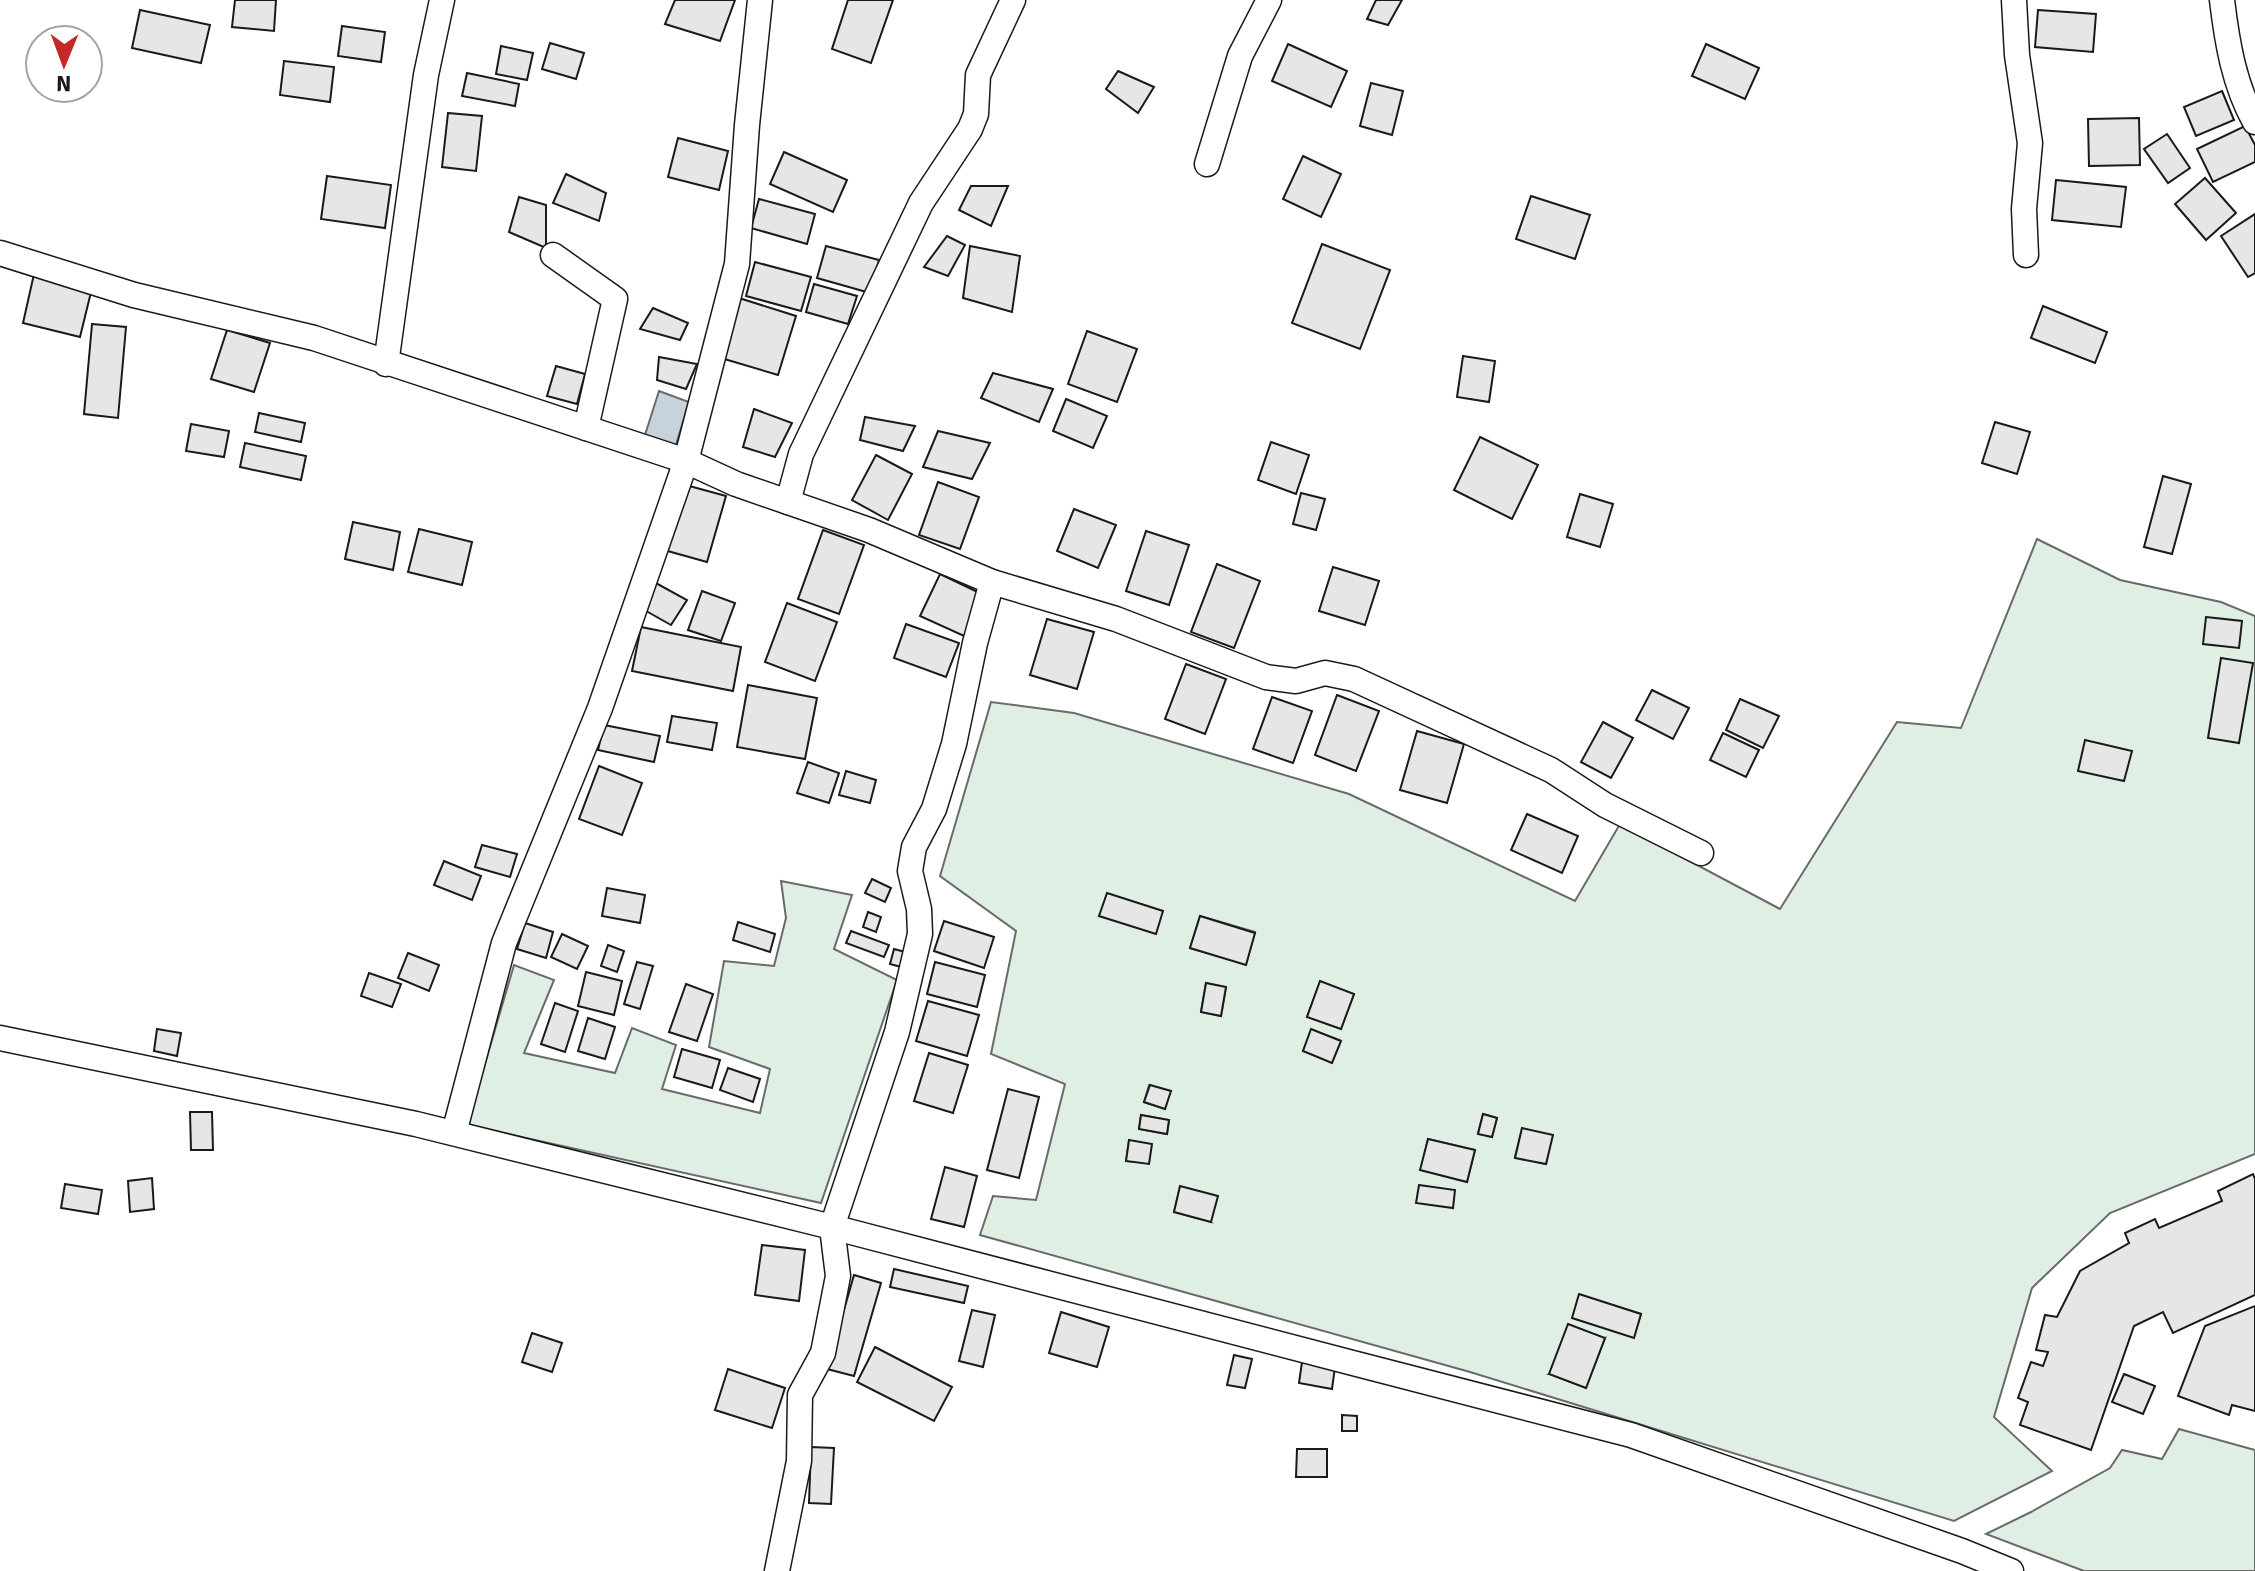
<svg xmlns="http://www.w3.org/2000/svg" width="2255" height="1571" viewBox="0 0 2255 1571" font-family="Signika,sans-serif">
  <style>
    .green { fill: #e0efe3; stroke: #6a6a6a; stroke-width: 2; fill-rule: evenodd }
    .water { fill: #c6d2dc; stroke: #6a6a6a; stroke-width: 2 }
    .building { fill: #e6e6e6; stroke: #1a1a1a; stroke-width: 2 }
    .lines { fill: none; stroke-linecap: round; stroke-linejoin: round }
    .street-casing { stroke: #1a1a1a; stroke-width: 27 }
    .street { stroke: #fff; stroke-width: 24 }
  </style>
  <rect width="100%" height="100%" fill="#fff"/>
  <g class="green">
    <path d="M2037 539 2120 580 2221 602 2255 616V1154L2110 1213 2032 1288 1994 1417 2052 1471 1954 1521 1470 1372 980 1235 993 1196 1036 1200 1065 1084 991 1054 1016 931 940 876 991 702 1074 713 1349 794 1575 901 1620 824 1780 909 1897 722 1961 728ZM1200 916 1255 932 1246 964 1190 948ZM1320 982 1354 994 1341 1029 1307 1017ZM1206 983 1226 987 1221 1016 1201 1012ZM1312 1030 1340 1040 1332 1063 1303 1051ZM1149 1085 1170 1091 1165 1109 1144 1102ZM1483 1114 1497 1118 1492 1137 1478 1133ZM1141 1115 1169 1120 1167 1134 1139 1129ZM1522 1129 1552 1135 1546 1164 1515 1157ZM1428 1139 1475 1150 1467 1182 1421 1170ZM1129 1141 1151 1144 1149 1163 1126 1161ZM1180 1187 1211 1222 1174 1212ZM1579 1295 1641 1314 1634 1337ZM1605 1338 1586 1388 1550 1374H1549Z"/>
    <polygon points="781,881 852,895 834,949 897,980 821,1203 467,1125 514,965 554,980 524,1053 615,1073 632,1028 676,1045 662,1089 760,1113 770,1069 709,1047 724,961 774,966 786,918"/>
    <polygon points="2179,1429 2255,1450 2255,1571 2084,1571 1986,1534 2031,1512 2110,1468 2122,1450 2162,1459"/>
  </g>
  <polygon class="water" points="659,391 689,402 675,448 644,438"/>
  <g class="building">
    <polygon points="235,0 276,0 274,31 232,27"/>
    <polygon points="675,0 735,0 720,41 665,24"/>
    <polygon points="848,0 893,0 871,63 832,49"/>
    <polygon points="1376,0 1402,0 1388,25 1367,19"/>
    <polygon points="140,10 210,25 201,63 132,48"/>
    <polygon points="2038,10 2096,14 2093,52 2035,47"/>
    <polygon points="342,26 385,32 381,62 338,56"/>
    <polygon points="550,43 584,53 576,79 542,69"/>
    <polygon points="1288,44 1347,71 1331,107 1272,81"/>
    <polygon points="1706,44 1759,68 1745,99 1692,76"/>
    <polygon points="501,46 533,53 527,80 496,74"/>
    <polygon points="284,61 334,67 330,102 280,95"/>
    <polygon points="1118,71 1154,87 1138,113 1106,89"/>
    <polygon points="467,73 519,84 515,106 462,96"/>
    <polygon points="1371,83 1403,91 1392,135 1360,126"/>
    <polygon points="2222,91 2234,120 2196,136 2184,107"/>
    <polygon points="448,113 482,116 476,171 442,167"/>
    <polygon points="2139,118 2140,165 2089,166 2088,119"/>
    <polygon points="2245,126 2255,145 2255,162 2213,182 2197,149"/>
    <polygon points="2167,134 2190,168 2168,183 2144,149"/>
    <polygon points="678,138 728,151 719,190 668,177"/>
    <polygon points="784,152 847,180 833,212 770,184"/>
    <polygon points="1303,156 1341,174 1321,217 1283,199"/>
    <polygon points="566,174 606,193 599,221 553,203"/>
    <polygon points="327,176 391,185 385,228 321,219"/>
    <polygon points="2205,178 2236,213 2206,240 2175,204"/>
    <polygon points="2056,180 2126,187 2121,227 2052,220"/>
    <polygon points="971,186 1008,186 991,226 959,210"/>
    <polygon points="1531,196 1590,215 1575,259 1516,239"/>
    <polygon points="519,197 546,205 546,248 509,232"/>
    <polygon points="759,199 815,214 807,244 751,228"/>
    <polygon points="2255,214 2255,273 2248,277 2221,236"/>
    <polygon points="947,236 965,245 948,276 924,267"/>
    <polygon points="1322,244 1390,270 1360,349 1292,323"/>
    <polygon points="826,246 879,260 870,293 817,278"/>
    <polygon points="970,246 1020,256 1012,312 963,298"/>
    <polygon points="755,262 811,277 801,311 746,296"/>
    <polygon points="34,274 92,288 80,337 23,323"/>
    <polygon points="814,284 857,296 848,324 806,312"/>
    <polygon points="739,298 796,316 778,375 721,358"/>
    <polygon points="2043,306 2107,332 2095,363 2031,338"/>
    <polygon points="653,308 688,323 680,340 640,329"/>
    <polygon points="92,324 126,327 118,418 84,414"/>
    <polygon points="227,330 270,343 254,392 211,379"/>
    <polygon points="1087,331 1137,349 1117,402 1068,384"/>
    <polygon points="1463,356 1495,361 1489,402 1457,397"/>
    <polygon points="659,357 697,364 686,389 657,380"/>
    <polygon points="556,366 585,374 577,404 547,396"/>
    <polygon points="993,373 1053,389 1039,422 981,398"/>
    <polygon points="1066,399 1107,416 1093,448 1053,431"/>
    <polygon points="754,409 792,423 775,457 743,447"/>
    <polygon points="259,413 305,423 301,442 255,432"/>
    <polygon points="865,417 915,426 903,451 860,440"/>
    <polygon points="1995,422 2030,432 2017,474 1982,463"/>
    <polygon points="191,424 229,431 224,457 186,451"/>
    <polygon points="938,431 990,443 972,479 923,467"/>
    <polygon points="1480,437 1538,465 1512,519 1454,490"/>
    <polygon points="1271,442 1309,455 1296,494 1258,480"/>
    <polygon points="245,443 306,456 301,480 240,467"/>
    <polygon points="876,455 912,474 888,520 852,500"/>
    <polygon points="2163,476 2191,484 2172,554 2144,547"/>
    <polygon points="938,482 979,497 960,549 919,535"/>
    <polygon points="682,484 726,496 707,562 664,550"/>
    <polygon points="1301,493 1325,499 1316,530 1293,524"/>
    <polygon points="1580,494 1613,504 1600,547 1567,537"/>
    <polygon points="1074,509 1116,525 1098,568 1057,551"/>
    <polygon points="353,522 400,532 393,570 345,559"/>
    <polygon points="419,529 472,542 462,585 408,572"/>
    <polygon points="823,530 864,545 839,614 798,599"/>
    <polygon points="1146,531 1189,545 1169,605 1126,591"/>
    <polygon points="1217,564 1260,581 1234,648 1191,632"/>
    <polygon points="1333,567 1379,581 1365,625 1319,611"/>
    <polygon points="940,574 984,595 964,636 920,616"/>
    <polygon points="654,582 687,600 671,625 639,607"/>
    <polygon points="702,591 735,603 721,641 688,630"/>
    <polygon points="787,603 837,622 815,681 765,662"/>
    <polygon points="2206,617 2242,621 2239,648 2203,644"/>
    <polygon points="1047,619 1094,632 1077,689 1030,675"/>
    <polygon points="906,624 959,643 946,677 894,658"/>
    <polygon points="641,627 741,647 733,691 632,671"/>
    <polygon points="2221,658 2253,663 2239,743 2208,738"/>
    <polygon points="1186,664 1226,679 1205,734 1165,719"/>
    <polygon points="748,685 817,698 805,759 737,747"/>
    <polygon points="1652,690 1689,708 1673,739 1636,720"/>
    <polygon points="1337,695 1379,711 1356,771 1315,755"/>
    <polygon points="1272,697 1312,711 1293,763 1253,749"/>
    <polygon points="1740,699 1779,716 1763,748 1726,730"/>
    <polygon points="672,716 717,723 712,750 667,742"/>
    <polygon points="1603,722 1633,738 1611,778 1581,762"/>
    <polygon points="604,725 660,736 654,762 598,750"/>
    <polygon points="1417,731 1464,744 1447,803 1400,790"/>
    <polygon points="1723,733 1759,750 1746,777 1710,760"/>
    <polygon points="2085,740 2132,751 2124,781 2078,771"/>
    <polygon points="808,762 839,773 829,803 797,793"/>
    <polygon points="599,766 642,783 622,835 579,819"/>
    <polygon points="846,771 876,780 870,803 839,795"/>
    <polygon points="1527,814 1578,836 1562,873 1511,850"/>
    <polygon points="482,845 517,854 510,877 475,867"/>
    <polygon points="444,861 481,876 472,900 434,885"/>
    <polygon points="872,879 891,888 885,902 865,893"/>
    <polygon points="607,888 645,895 640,923 602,916"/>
    <polygon points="1107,893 1163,911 1156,934 1099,916"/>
    <polygon points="868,912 881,917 876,932 863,927"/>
    <polygon points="1200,916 1255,933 1246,965 1190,948"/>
    <polygon points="944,921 994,937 984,968 934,951"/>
    <polygon points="738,922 775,934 770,952 733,940"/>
    <polygon points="525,923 553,932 546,958 517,949"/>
    <polygon points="851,931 889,945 884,957 846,943"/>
    <polygon points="562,934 588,946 577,969 551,957"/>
    <polygon points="608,945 624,951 617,972 601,966"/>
    <polygon points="894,949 909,953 905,968 890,964"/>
    <polygon points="408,953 439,965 429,991 398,978"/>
    <polygon points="637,962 653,966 640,1009 624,1004"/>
    <polygon points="935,962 985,975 977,1007 927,994"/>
    <polygon points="586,972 622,981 614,1015 578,1006"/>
    <polygon points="369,973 401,984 392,1007 361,996"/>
    <polygon points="1320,981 1354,994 1341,1029 1307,1017"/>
    <polygon points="1206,983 1226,987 1221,1016 1201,1012"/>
    <polygon points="686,984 713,994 697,1041 669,1032"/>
    <polygon points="928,1001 979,1015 967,1056 916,1041"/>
    <polygon points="555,1003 578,1011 565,1052 541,1044"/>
    <polygon points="588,1018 615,1027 605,1059 578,1051"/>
    <polygon points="157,1029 181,1033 177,1056 154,1051"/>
    <polygon points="1311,1029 1341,1041 1332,1063 1303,1051"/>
    <polygon points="682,1049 720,1060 712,1088 674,1077"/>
    <polygon points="929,1053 968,1065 953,1113 914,1101"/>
    <polygon points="728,1068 760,1079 753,1102 720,1090"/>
    <polygon points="1150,1085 1171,1091 1165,1109 1144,1102"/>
    <polygon points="1008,1089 1039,1097 1019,1178 987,1170"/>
    <polygon points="190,1112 212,1112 213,1150 191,1150"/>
    <polygon points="1483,1114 1497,1118 1492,1137 1478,1134"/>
    <polygon points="1141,1115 1169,1120 1167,1134 1139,1129"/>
    <polygon points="1522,1128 1553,1135 1546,1164 1515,1158"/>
    <polygon points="1428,1139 1475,1150 1467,1182 1420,1170"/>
    <polygon points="1129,1140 1152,1144 1149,1164 1126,1161"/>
    <polygon points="945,1167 977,1176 964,1227 931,1219"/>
    <polygon points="2253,1174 2255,1179 2255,1295 2173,1333 2163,1312 2134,1326 2091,1450 2020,1425 2028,1402 2018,1398 2031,1362 2043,1366 2048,1352 2036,1350 2045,1315 2057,1317 2080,1271 2129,1243 2125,1233 2155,1219 2159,1228 2222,1201 2218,1191"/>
    <polygon points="152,1178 154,1209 130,1212 128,1181"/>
    <polygon points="65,1184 102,1190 98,1214 61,1208"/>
    <polygon points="1419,1185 1455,1190 1453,1208 1416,1203"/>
    <polygon points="1180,1186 1218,1196 1211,1222 1174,1212"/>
    <polygon points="762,1245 805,1250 799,1301 755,1295"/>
    <polygon points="894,1269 968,1286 964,1303 890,1287"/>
    <polygon points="854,1275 881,1283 854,1376 827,1369"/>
    <polygon points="1579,1294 1641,1314 1634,1338 1572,1318"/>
    <polygon points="2255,1306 2255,1411 2232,1405 2229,1415 2178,1396 2205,1326"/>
    <polygon points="972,1310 995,1315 983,1367 959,1361"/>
    <polygon points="1061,1312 1109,1327 1097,1367 1049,1353"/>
    <polygon points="1568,1324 1605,1338 1586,1388 1549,1374"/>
    <polygon points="532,1333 562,1343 552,1372 522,1362"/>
    <polygon points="875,1347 952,1387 934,1421 857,1382"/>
    <polygon points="1234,1355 1252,1359 1245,1388 1227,1385"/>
    <polygon points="1302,1362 1335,1367 1332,1389 1299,1383"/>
    <polygon points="728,1369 785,1388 772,1428 715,1410"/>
    <polygon points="2124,1374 2155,1386 2143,1414 2112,1402"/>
    <polygon points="1342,1415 1357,1416 1357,1431 1342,1431"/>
    <polygon points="811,1447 834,1448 831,1504 809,1503"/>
    <polygon points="1297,1449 1327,1449 1327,1477 1296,1477"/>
  </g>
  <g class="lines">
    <g class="street-casing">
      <g id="street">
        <polyline points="2014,0 2017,55 2030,143 2024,209 2026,255"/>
        <path d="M2222 0C2227 42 2234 85 2255 122"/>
        <polyline points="1207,164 1240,56 1269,0"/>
        <polyline points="0,253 134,295 314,338 686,461 737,264 747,125 760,0"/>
        <polyline points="553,255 615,299 586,428"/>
        <polyline points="386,364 426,75 442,0"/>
        <polyline points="788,502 801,454 921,203 970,129 976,114 978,75 1013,0"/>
        <polyline points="0,1038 416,1124 832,1227 1349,1362 1631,1435 1962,1551 2011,1571"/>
        <polyline points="454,1133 504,943 600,708 686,461 736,484 869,530 992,582 1116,619 1266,677 1296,681 1325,673 1354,679 1551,770 1605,805 1701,853"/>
        <polyline points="777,1571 799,1461 800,1395 823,1353 838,1276 832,1227 897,1032 920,934 919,909 910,871 914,847 934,809 954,744 975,643 992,582"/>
      </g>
    </g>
    <use href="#street" class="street"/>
  </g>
  <g transform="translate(64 64) rotate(181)"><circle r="38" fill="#ffffff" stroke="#a3a3a3" stroke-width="2"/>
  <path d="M0-6L14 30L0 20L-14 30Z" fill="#c62828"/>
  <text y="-12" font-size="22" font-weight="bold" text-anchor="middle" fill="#1a1a1a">N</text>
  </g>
</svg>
